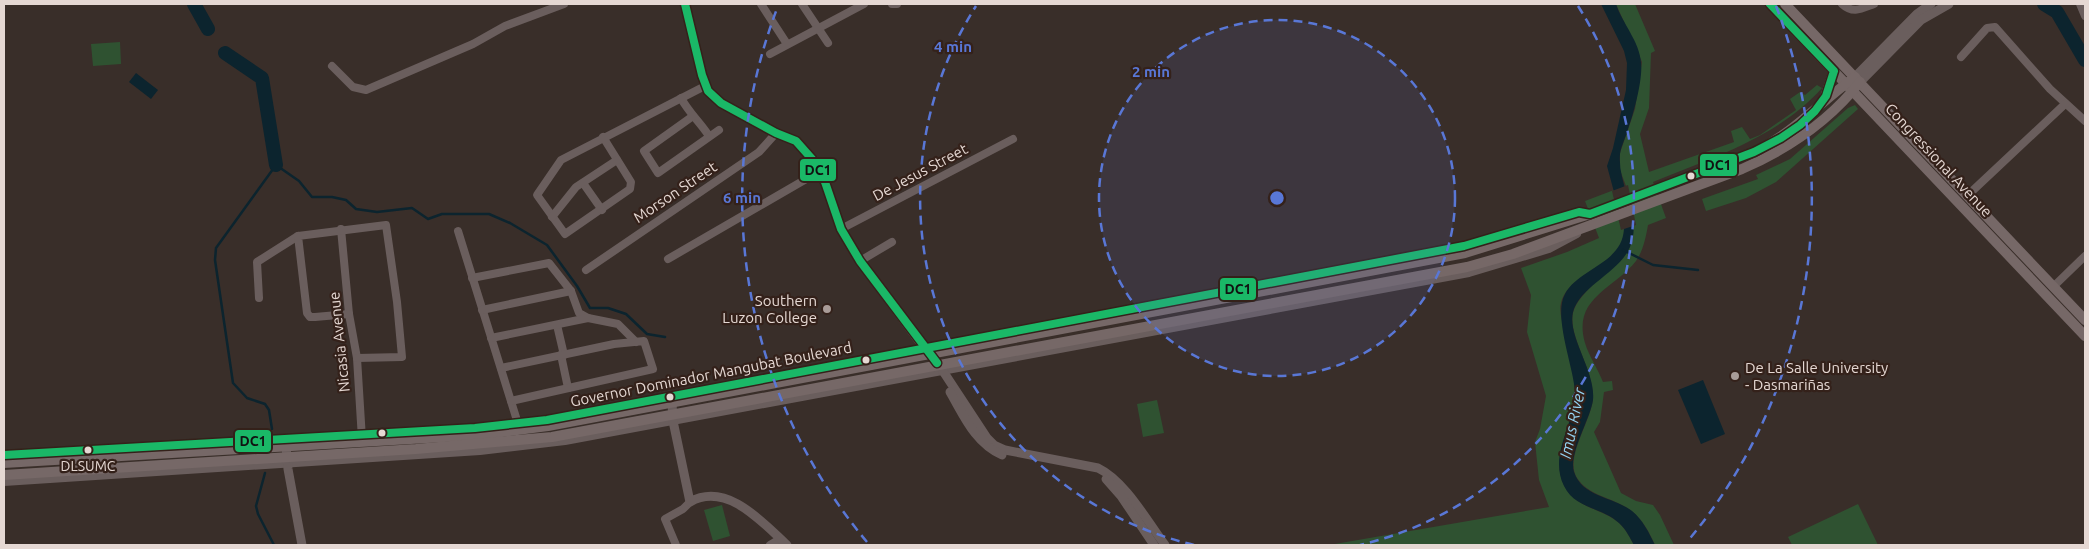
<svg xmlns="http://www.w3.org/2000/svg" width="2089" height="549" viewBox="0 0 2089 549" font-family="Ubuntu,sans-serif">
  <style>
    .green { fill: #2f5231 }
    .water { fill: #0c242e }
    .pier { fill: #392e29 }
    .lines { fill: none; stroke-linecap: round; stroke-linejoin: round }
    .stream { stroke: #0c242e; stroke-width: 2.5 }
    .river { stroke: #0c242e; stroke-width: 14 }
    .minor { stroke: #6a5e5d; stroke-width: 8 }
    .tertiary { stroke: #6a5e5d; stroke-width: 9 }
    .secondary { stroke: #766867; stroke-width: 10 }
    .bus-1-casing { stroke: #34211a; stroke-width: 11 }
    .bus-1 { stroke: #1ab867; stroke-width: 8 }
    .ring { fill: none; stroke: #5977d6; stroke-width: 2.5; stroke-dasharray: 9 6 }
    .bus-dot { fill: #e5d8d3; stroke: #34211a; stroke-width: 2 }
    .poi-dot { fill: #a99c98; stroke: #34211a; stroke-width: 2 }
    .labels { text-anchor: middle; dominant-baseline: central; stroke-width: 4.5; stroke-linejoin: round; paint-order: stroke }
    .bus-label { font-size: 14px; fill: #e5d8d3; stroke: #34211a }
    .street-label { font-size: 15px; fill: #e5d8d3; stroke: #34211a }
    .poi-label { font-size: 15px; fill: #e5d8d3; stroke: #34211a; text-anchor: end }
    .water-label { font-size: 16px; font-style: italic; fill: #93d3f3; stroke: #34211a }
    .centre { fill: #5977d6; stroke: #34211a; stroke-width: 2.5 }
    .ring-label { font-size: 15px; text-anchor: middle; font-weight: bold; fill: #5977d6; stroke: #34211a; stroke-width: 4.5; stroke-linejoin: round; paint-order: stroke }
    .line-badge { stroke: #34211a; stroke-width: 2 }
    .pale-badge-label { font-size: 14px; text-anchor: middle; font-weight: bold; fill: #111 }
  </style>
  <rect width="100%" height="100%" fill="#392e29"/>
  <g class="green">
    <path d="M1616 4H1635L1655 51 1651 53 1649 108 1640 134 1649 172 1734 142 1731 131 1742 127 1750 139 1760 135 1796 110 1790 99 1800 92 1805 95 1817 85 1822 88C1777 138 1713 157 1653 182L1666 218 1648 225C1646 237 1643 251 1636 261 1614 289 1572 298 1585 343 1589 356 1598 369 1603 382L1612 381 1613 390 1604 392 1600 422 1594 432 1621 493 1636 501 1653 505 1660 515 1674 545H1655C1648 529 1639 513 1622 505 1605 496 1588 494 1577 478 1564 458 1592 420 1593 398 1594 370 1568 336 1573 313 1577 294 1610 271 1624 256L1626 186 1620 170V153L1635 109 1642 62Z"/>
    <polygon points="120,42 121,64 93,66 91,44"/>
    <polygon points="1855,105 1858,109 1776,182 1746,198 1706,211 1702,199 1758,179 1756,175 1790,159 1848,108"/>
    <path d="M1614 190C1617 203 1624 218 1624 231 1625 264 1568 272 1561 303 1559 311 1562 321 1564 329 1568 352 1576 377 1575 401 1573 430 1550 456 1564 485 1574 508 1602 508 1619 523 1626 529 1630 538 1634 545H1329L1549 507 1539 480 1535 442 1540 429 1546 396 1527 332 1531 295 1521 268 1567 252 1599 238 1585 201Z"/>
    <polygon points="1157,400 1164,433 1143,437 1137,404"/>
    <polygon points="1858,504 1878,545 1792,545 1788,537"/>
    <polygon points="722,505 730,536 713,541 704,510"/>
  </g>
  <g class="water">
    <path d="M1601 4H1616C1622 23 1640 42 1641 63 1643 79 1634 113 1628 129 1626 137 1621 146 1620 154 1617 185 1643 216 1630 247 1619 273 1580 286 1573 312 1567 337 1596 371 1593 400 1590 420 1568 454 1574 472 1582 497 1614 497 1632 511 1643 520 1649 533 1655 545H1634C1630 538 1626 529 1619 523 1602 507 1575 509 1564 486 1548 454 1576 423 1575 391 1573 365 1553 316 1565 294 1579 268 1622 264 1624 229L1607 166 1613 148 1626 90 1627 63 1624 51Z"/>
    <polygon points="136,73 158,90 151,99 129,82"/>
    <polygon points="1703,380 1725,434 1701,444 1678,390"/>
  </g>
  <polygon class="pier" points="1628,185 1636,225 1621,230 1612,191"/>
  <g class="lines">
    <g class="stream">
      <polyline points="1623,250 1653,265 1698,270"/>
      <polyline points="272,429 269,410 265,404 247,398 233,383 215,260 216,248 276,165 299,181 312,197 332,197 346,200 356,209 377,212 412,208 428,219 442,214 489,214 510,223 547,245 577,286 590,308 608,308 626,314 647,334 665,337"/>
      <polyline points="265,473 256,506 258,514 274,545"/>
    </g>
    <g class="river">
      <polyline points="194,4 208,29"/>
      <polyline points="2044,4 2057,12 2085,60"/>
      <polyline points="225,53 262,78 276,165"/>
    </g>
    <g class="minor">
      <polyline points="761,4 787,44"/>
      <polyline points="802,4 828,43"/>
      <polyline points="892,4 897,4"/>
      <path d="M1842 4C1853 14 1861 9 1874 4"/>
      <polyline points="2080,4 2085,16"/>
      <polyline points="770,54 864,4"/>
      <polyline points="1961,57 1987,28 1995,27 2050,89 2085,121"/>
      <polyline points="332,66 353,87 366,90 473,44 505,26 564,4"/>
      <path d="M681 98C689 113 700 122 709 136"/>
      <polyline points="693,116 644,151 658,173 719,130"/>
      <polyline points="603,137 631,182 630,189 565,234 537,195 561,160 705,86"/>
      <polyline points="583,183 602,210"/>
      <polyline points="1968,195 2065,104"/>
      <polyline points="552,217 576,187 617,160"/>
      <polyline points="341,229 349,314 357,358 362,439"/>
      <polyline points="841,229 1013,139"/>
      <polyline points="458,231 519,427"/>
      <polyline points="668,259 820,171"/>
      <polyline points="860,261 892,242"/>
      <polyline points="586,270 759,152 776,133"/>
      <polyline points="472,278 549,263 571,291 579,313 588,318 618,324 636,342"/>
      <polyline points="2054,286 2085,256"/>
      <polyline points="259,298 257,262 298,236"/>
      <polyline points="482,310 571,291"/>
      <polyline points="349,314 315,317 310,317 307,313 298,236 386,225 397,302 402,357 357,358"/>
      <polyline points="557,325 564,355"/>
      <polyline points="491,338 588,318"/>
      <polyline points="561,355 568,388"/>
      <polyline points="501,368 614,344 644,341 653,369 511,401"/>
      <polyline points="4,455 475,428 547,420 671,397 1464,246 1579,212 1589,214"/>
      <polyline points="4,482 480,451 565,441 1469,273 1549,249 1577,234"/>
      <polyline points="676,545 665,519 683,509 690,502"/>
      <polyline points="770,545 780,539"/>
    </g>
    <g class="tertiary">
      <path d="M685 4 702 75 708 91 721 103 776 133 796 141 812 159 825 182 841 229 860 261 922 345 939 365 987 438 994 445 1005 450 1098 468C1125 481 1147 521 1165 545"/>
      <polyline points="1855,77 1917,14 1931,4"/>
      <polyline points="1860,82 1921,20 1949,4"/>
      <path d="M950 392C964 416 975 443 1002 455"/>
      <path d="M672 403 673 421 690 502C727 481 763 523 787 545"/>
      <polyline points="286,446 288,469 302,545"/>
      <polyline points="1106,479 1121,496 1154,545"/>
    </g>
    <g class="secondary">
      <polyline points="1770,4 2085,336"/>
      <polyline points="1785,4 2085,320"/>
      <polyline points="1824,100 1834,71"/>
      <path d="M4 463 478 435 548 426 1465 253 1590 214 1754 152C1794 133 1820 102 1855 77"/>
      <path d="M4 475 416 449 552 437 1467 267 1513 254 1742 169C1786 150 1829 121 1860 82"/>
    </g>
    <g class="bus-1-casing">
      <g id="bus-1">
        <polyline points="685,4 702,75 708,91 721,103 776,133 796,141 812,159 825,182 841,229 860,261 937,363"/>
        <polyline points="4,455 475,428 547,420 1464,246 1579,212 1590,214 1754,152 1781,138 1800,125 1815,111 1826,96 1834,71 1770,4"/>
      </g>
    </g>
    <use href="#bus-1" class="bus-1"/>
  </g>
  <circle cx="1277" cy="198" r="178" fill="#5977d6" fill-opacity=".12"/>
  <g class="ring">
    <circle cx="1277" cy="198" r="178"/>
    <path d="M1194 545A357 357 0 0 1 976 6M1578 6A357 357 0 0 1 1360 545"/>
    <path d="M867 542A535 535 0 0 1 778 6M1776 6A535 535 0 0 1 1687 542"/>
  </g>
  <g class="bus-dot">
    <circle cx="1691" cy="176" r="4.5"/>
    <circle cx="866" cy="360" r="4.5"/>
    <circle cx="670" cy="397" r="4.5"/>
    <circle cx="382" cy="433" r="4.5"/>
    <circle cx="88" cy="450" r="4.5"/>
  </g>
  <g class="poi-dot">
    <circle cx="827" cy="309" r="5"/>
    <circle cx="1735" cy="376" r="5"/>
  </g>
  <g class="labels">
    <g class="bus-label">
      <text x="88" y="466">DLSUMC</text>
    </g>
    <g class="street-label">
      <text transform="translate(1939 160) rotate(47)">Congressional Avenue</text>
      <text transform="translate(920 172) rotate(-28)">De Jesus Street</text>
      <text transform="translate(675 192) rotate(-34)">Morson Street</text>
      <text transform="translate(339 342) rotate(-96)">Nicasia Avenue</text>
      <text transform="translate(711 374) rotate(-11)">Governor Dominador Mangubat Boulevard</text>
    </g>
    <g class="poi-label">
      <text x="817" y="300">Southern<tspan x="817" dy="17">Luzon College</tspan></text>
      <text x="1745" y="367" text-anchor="start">De La Salle University<tspan x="1745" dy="17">- Dasmariñas</tspan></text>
    </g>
    <g class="water-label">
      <text transform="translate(1572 423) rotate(-78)">Imus River</text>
    </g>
  </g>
  <circle cx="1277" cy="198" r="8" class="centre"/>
  <g class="ring-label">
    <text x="953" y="52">4 min</text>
    <text x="1151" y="77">2 min</text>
    <text x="742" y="203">6 min</text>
  </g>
  <g class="line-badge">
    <rect x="1699" y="153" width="39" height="24" rx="5" fill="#1ab867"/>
    <rect x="799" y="158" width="38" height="24" rx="5" fill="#1ab867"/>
    <rect x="1219" y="277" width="38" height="24" rx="5" fill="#1ab867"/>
    <rect x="234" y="429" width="38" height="24" rx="5" fill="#1ab867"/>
  </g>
  <g class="pale-badge-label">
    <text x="1718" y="170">DC1</text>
    <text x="818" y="175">DC1</text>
    <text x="1238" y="294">DC1</text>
    <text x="253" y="446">DC1</text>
  </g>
  <rect width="2089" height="549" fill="none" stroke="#e5d8d3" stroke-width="10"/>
</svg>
